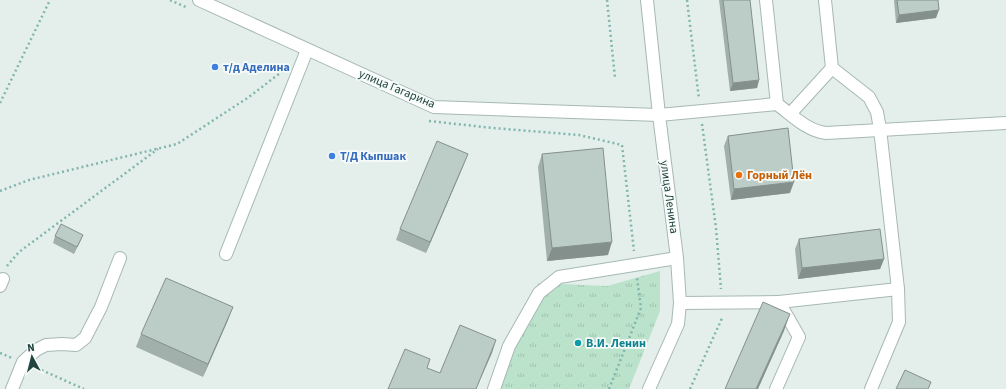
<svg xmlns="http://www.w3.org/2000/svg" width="1006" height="389" viewBox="0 0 1006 389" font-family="'Source Sans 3',sans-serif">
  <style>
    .grass { fill: url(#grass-tufts) }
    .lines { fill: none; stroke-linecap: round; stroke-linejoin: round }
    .minor-casing { stroke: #a6b8b5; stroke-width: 14 }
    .path { stroke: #81b6ad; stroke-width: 2.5; stroke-dasharray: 2 3; stroke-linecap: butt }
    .minor { stroke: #fff; stroke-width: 12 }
    .wall { fill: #a2b0ac }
    .shaded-wall { fill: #84908c }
    .building { fill: #bccdc8; stroke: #84908c }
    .shop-dot { fill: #3f7fe0; stroke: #f6fbf9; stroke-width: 1.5 }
    .food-dot { fill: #e8710a; stroke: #f6fbf9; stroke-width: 1.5 }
    .culture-dot { fill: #0f9aa8; stroke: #f6fbf9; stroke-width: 1.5 }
    .labels { text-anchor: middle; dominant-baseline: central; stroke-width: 3.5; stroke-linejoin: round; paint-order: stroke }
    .shop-label { font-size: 12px; font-weight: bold; fill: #366cbe; stroke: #f6fbf9; text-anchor: start }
    .street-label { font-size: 12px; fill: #21443f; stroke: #f6fbf9 }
    .food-label { font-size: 12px; font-weight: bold; fill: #c56008; stroke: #f6fbf9; text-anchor: start }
    .culture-label { font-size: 12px; font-weight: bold; fill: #0d838f; stroke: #f6fbf9; text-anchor: start }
  </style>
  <defs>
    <pattern id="grass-tufts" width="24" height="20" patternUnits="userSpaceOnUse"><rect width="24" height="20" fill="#bbe2cb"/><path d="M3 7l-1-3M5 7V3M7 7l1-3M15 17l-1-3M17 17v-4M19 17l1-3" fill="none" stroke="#a0c3af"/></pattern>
  </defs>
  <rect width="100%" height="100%" fill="#e4efec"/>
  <polygon class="grass" points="660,271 660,311 629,389 498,389 538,283 607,286"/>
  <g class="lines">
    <g class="minor-casing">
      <g id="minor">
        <path d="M199 0 434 107 659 115 777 104C792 115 807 131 826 133L1006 123"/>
        <polyline points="647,0 659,115 677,258 680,303 678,324 649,389"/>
        <polyline points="766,0 777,104"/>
        <polyline points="832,68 869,97 877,112 880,129 898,289 899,322 871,389"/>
        <polyline points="790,114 832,68 825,0"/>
        <polyline points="226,254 307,50"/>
        <polyline points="0,286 3,279"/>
        <polyline points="779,302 898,289"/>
        <polyline points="680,303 779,302 799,337 776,389"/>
        <polyline points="12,389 23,362 36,350 46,345 62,344 76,345 85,338 101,307 120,258"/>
        <polyline points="494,389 509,346 539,293 559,277 677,258"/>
      </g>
    </g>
    <g class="path">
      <polyline points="170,0 188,8"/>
      <polyline points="607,0 615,78"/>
      <polyline points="687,0 699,99"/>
      <polyline points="0,103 50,0"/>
      <polyline points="429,121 493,128 579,135 622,145 634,251"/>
      <polyline points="702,124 716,228 721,289"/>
      <polyline points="0,191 29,180 177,144 249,97 284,70"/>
      <polyline points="7,266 19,252 158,149"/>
      <polyline points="0,353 12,358"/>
      <polyline points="37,368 84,389"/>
      <polyline points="609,389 641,308 637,278"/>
      <polyline points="690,389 723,316"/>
    </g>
    <use href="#minor" class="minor"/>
  </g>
  <g class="wall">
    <polygon points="719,0 750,0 759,80 757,88 730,91"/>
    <polygon points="894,0 938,0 936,18 896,23"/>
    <polygon points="728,136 790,193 731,200 724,146"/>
    <polygon points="542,154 608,255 547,261 538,167"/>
    <polygon points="464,164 426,253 396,240 400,229"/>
    <polygon points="83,235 80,242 74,254 53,243 55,236"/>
    <polygon points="799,239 884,259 880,269 798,279 795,249"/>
    <polygon points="228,320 203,377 136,347 141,334"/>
  </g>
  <g class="shaded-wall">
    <polygon points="939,10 936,18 896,23 899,15"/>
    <polygon points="759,80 757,88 730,91 733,83"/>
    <polygon points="468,154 464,164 426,253 430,242"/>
    <polygon points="794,182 790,193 731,200 734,189"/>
    <polygon points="612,242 608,255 547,261 552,248"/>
    <polygon points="884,259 880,269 798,279 802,268"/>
    <polygon points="233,307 228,320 203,377 208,364"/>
    <polygon points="790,314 784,331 758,389 756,389"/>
    <polygon points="496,340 492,353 476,389"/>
  </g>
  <g class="building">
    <polygon points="723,0 750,0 759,80 733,83"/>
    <polygon points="897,0 938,0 939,10 899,15"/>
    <polygon points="788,128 794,182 734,189 728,136"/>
    <polygon points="437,141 468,154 430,242 400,229"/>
    <polygon points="603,148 612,242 552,248 542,154"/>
    <polygon points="61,224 83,235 77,247 55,236"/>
    <polygon points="880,229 884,259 802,268 799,239"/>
    <polygon points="166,278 233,307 208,364 141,334"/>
    <polygon points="763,302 790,314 756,389 725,389"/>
    <polygon points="460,325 496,340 476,389 388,389 405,349 430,359 427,368 440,373"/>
    <polygon points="905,370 931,382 928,389 896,389"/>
  </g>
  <g class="shop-dot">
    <circle cx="215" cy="67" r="4"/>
    <circle cx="332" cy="156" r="4"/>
  </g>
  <circle class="food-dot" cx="739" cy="175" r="4"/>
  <circle class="culture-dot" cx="578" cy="343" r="4"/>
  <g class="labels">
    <g class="shop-label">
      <text x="223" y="67">т/д Аделина</text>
      <text x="340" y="156">Т/Д Кыпшак</text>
    </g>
    <g class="street-label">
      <text transform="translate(397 89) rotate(23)">улица Гагарина</text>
      <text transform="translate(669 197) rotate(82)">улица Ленина</text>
    </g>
    <g class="food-label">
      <text x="747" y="175">Горный Лён</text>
    </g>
    <g class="culture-label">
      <text x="586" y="343">В.И. Ленин</text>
    </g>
  </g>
  <g transform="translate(32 357) rotate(353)" stroke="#f6fbf9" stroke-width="3" paint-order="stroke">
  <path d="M0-3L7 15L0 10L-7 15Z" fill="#21443f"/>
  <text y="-6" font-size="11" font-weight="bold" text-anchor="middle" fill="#21443f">N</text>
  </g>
</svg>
